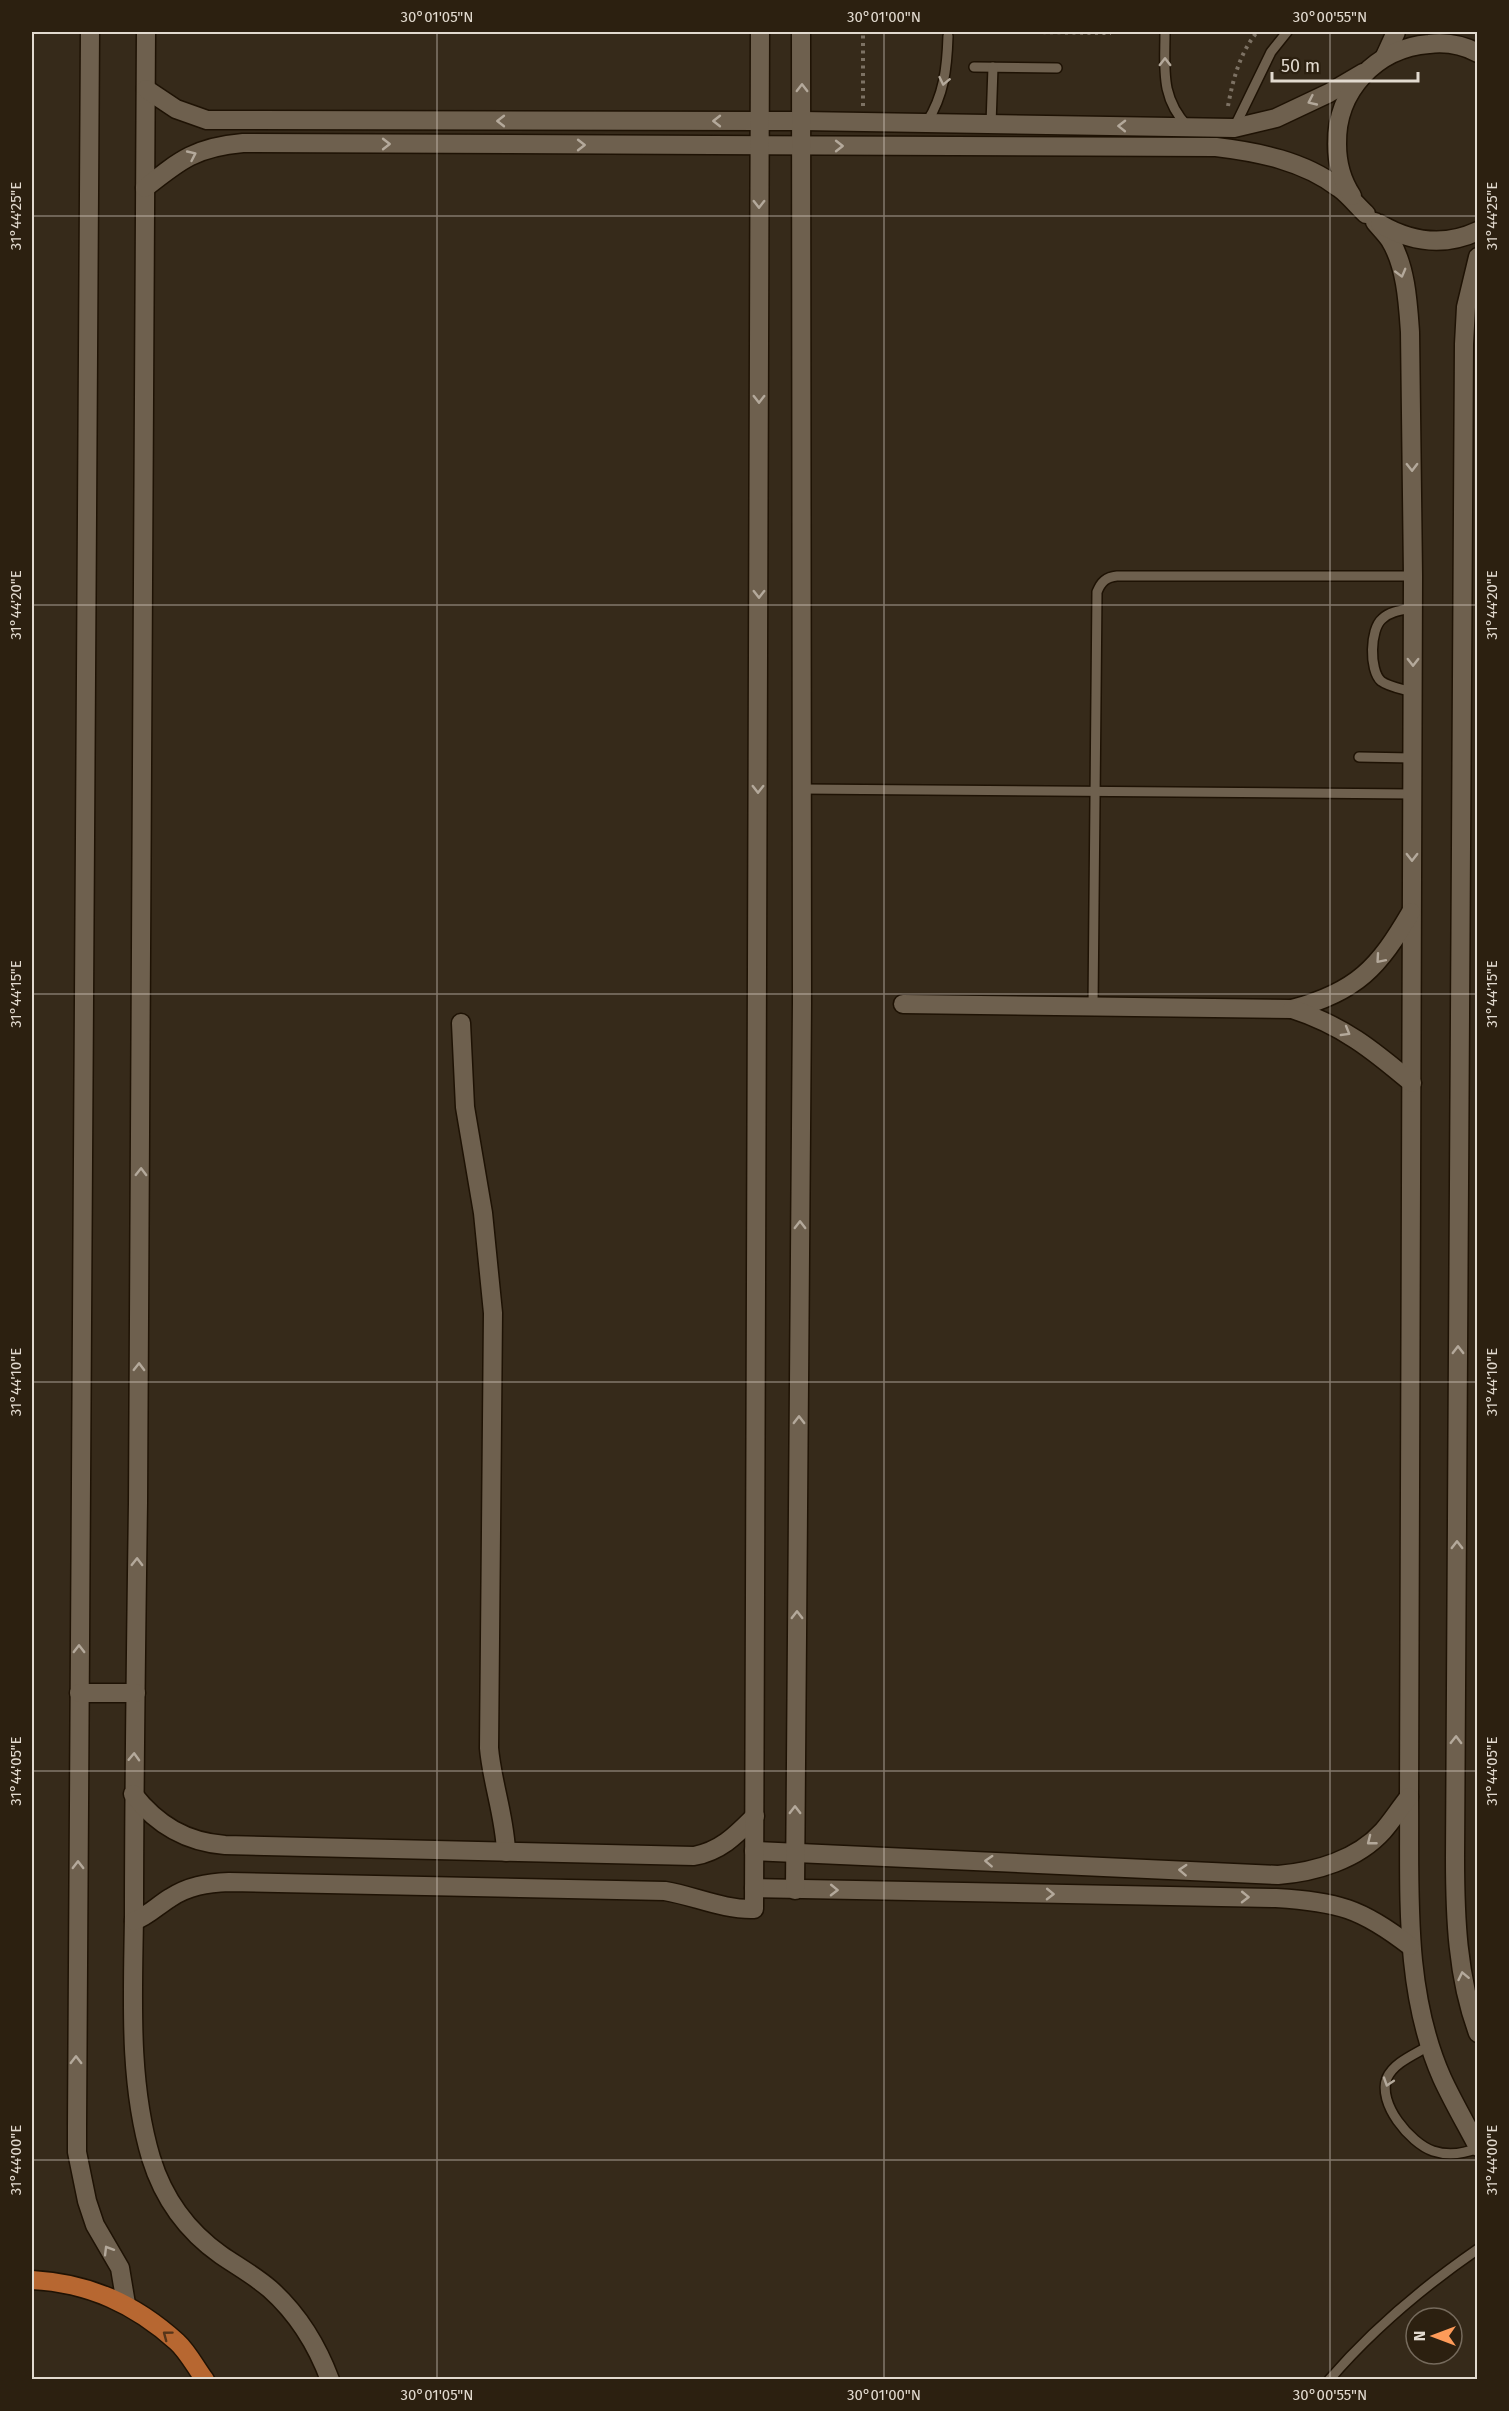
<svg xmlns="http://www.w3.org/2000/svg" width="1509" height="2411" viewBox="0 0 1509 2411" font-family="'Fira Sans',sans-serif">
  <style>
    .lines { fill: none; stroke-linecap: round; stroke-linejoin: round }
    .service-casing { stroke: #1e1204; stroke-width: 12 }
    .minor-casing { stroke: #1e1204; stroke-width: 21 }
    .secondary-casing { stroke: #1e1204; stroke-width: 21 }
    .primary-casing { stroke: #1e1204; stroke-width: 21 }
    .path { stroke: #7d7264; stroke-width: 4; stroke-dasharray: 3 4.5; stroke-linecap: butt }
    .service { stroke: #6e604e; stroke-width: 9 }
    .minor { stroke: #6e604e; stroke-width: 18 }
    .secondary { stroke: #6e604e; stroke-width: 18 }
    .primary { stroke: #b76731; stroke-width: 18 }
    .oneway { stroke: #b4a99b }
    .oneway2 { stroke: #56351a }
    .ticks { fill: none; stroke: #e2dacf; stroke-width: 1.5; stroke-opacity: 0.45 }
    .neatline { fill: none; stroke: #e2dacf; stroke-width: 2 }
    .ticks-label { font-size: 15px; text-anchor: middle; fill: #e2dacf }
  </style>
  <rect width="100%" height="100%" fill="#362a1a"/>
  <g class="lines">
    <g class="service-casing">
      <g id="service">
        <path d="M1165 32C1165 70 1160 97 1188 127"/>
        <polyline points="974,67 1057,68"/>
        <path d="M927 122C944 95 947 68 948 36"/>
        <polyline points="991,124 993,67"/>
        <polyline points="1235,126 1271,52 1287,32"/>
        <path d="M1412 692C1403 689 1389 687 1381 681 1369 670 1370 629 1382 619 1390 611 1403 610 1413 608"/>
        <polyline points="1359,757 1412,758"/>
        <polyline points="802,789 1412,794"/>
        <path d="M1093 1007 1097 592C1101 582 1106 577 1117 576H1413"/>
        <path d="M1430 2045C1416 2054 1394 2062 1387 2078 1377 2103 1410 2143 1433 2151 1448 2156 1463 2154 1478 2148"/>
        <path d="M1329 2380C1372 2330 1423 2287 1478 2249"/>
      </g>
    </g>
    <g class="minor-casing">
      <g id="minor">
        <path d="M146 32C143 522 143 1012 138 1503 136 1641 134 1778 134 1916 133 1995 128 2081 151 2158 163 2197 187 2231 221 2255 237 2266 255 2276 270 2289 298 2314 317 2345 330 2380"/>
        <polyline points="1385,56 1396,32"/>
        <polyline points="146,89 176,109 207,120 802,121 1234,128 1276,118 1329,93 1363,73"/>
        <path d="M145 188C180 160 196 147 243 143L1216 147C1258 152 1304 161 1339 188 1349 195 1357 206 1366 214"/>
        <path d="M1352 196C1342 181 1337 162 1337 144 1336 91 1376 48 1429 44 1445 42 1463 45 1478 53"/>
        <path d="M1375 222C1380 228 1386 234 1390 240 1406 266 1408 303 1410 332L1413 576 1409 1797C1410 1891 1403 1990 1442 2078 1453 2102 1466 2124 1478 2147"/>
        <path d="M1380 224C1411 242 1444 247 1478 231"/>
        <path d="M1478 257 1466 307 1464 344 1455 1857C1455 1916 1457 1977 1478 2033"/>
        <path d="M903 1004 1292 1009C1357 992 1379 967 1411 912"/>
        <path d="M1292 1009C1342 1025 1373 1050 1412 1083"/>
        <path d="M461 1023 465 1107 483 1213 493 1313 489 1748C492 1783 505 1817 506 1852"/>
        <path d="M133 1794C157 1825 186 1842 225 1845L694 1856C721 1851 736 1835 755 1816"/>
        <path d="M754 1851 1278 1875C1315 1872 1357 1860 1383 1831 1392 1821 1400 1808 1409 1797"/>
        <path d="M754 1888 1276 1898C1338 1902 1361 1908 1410 1946"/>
        <polyline points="795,1890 802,1003 801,32"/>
        <path d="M134 1921C148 1916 157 1906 170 1898 188 1886 207 1883 229 1882L665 1891C695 1896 723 1910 754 1909L760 32"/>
      </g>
    </g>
    <g class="secondary-casing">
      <g id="secondary">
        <polyline points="90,32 77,2127 77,2152 87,2201 95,2225 120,2268 126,2304"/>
        <polyline points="79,1693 136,1693"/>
      </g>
    </g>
    <g class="primary-casing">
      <path id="primary" d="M32 2280C89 2283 135 2304 177 2342 188 2352 196 2368 205 2380"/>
    </g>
    <g class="path">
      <polyline points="1035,32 1111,33"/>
      <polyline points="863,106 863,32"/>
      <path d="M1228 106C1233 79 1240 53 1257 32"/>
    </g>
    <use href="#service" class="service"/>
    <use href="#minor" class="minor"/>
    <use href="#secondary" class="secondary"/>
    <use href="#primary" class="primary"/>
  </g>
  <defs><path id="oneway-chevron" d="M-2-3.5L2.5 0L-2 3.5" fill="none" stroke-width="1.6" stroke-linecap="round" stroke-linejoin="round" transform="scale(1.5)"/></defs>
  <g class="oneway">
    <use href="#oneway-chevron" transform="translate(1165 62) rotate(-90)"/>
    <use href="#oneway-chevron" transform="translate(944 81) rotate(102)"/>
    <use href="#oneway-chevron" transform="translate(802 88) rotate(-90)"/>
    <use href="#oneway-chevron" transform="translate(1312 101) rotate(155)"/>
    <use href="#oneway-chevron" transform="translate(501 121) rotate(-180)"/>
    <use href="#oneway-chevron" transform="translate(717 121) rotate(-180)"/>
    <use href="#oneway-chevron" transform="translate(1122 126) rotate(-179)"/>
    <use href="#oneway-chevron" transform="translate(386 144)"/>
    <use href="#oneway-chevron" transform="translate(581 145)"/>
    <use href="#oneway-chevron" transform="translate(839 146)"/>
    <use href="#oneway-chevron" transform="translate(192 155) rotate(-25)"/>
    <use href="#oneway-chevron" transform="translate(759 204) rotate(90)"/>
    <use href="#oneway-chevron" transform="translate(1401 273) rotate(75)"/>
    <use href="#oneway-chevron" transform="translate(759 399) rotate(90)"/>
    <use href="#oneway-chevron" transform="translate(1412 467) rotate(89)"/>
    <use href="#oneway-chevron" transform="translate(759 594) rotate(90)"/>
    <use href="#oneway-chevron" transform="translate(1413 662) rotate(90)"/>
    <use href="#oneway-chevron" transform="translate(758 789) rotate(90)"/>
    <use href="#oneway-chevron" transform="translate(1412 857) rotate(90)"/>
    <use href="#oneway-chevron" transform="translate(1380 959) rotate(131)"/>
    <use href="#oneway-chevron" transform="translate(1346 1032) rotate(30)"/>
    <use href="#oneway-chevron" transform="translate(141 1172) rotate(-89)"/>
    <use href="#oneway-chevron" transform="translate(800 1225) rotate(-90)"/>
    <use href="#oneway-chevron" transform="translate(1458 1350) rotate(-90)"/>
    <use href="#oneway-chevron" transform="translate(139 1367) rotate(-89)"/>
    <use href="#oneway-chevron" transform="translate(799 1420) rotate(-90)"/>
    <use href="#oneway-chevron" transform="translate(1457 1545) rotate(-90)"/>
    <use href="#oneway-chevron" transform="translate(137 1562) rotate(-89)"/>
    <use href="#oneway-chevron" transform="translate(797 1615) rotate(-90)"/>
    <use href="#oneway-chevron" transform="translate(79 1649) rotate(-90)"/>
    <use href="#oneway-chevron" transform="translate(1456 1740) rotate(-89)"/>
    <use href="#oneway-chevron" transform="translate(134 1757) rotate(-88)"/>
    <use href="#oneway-chevron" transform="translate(795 1810) rotate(-90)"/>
    <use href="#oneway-chevron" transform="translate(1371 1841) rotate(142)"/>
    <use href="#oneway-chevron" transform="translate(989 1861) rotate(-177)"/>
    <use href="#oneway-chevron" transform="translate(78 1865) rotate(-90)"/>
    <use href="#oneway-chevron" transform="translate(1183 1870) rotate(-177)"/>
    <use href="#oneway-chevron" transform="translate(834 1890) rotate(1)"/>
    <use href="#oneway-chevron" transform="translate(1050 1894) rotate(1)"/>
    <use href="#oneway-chevron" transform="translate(1245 1897) rotate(1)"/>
    <use href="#oneway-chevron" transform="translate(1463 1976) rotate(-102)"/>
    <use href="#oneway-chevron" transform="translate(76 2060) rotate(-90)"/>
    <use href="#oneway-chevron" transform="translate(1388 2082) rotate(108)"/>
    <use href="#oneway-chevron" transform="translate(108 2250) rotate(-121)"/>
  </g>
  <use class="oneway2" href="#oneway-chevron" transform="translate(167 2335) rotate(-143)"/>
  <path class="ticks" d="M437 32V2380M884 32V2380M1330 32V2380M32 216H1478M32 605H1478M32 994H1478M32 1382H1478M32 1771H1478M32 2160H1478"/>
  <rect width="1509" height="2411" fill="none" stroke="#2c2010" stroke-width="66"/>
  <g transform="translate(1434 2336) rotate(270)"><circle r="28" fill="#2c2010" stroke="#756a5c" stroke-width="1.5"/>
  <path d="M0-4.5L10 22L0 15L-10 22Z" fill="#fe9b59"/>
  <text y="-9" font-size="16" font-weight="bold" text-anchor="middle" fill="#e2dacf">N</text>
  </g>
  <path d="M1272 72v9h146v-9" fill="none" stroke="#e2dacf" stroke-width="3"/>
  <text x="1281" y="72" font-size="18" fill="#e2dacf" stroke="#2c2010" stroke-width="4.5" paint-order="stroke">50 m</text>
  <rect x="33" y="33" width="1443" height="2345" class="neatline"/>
  <g class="ticks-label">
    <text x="437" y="22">30°01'05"N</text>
    <text x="884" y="22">30°01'00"N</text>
    <text x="1330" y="22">30°00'55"N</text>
    <text transform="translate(1492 216) rotate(-90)" y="5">31°44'25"E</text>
    <text transform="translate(16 216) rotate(-90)" y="5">31°44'25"E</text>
    <text transform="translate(1492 605) rotate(-90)" y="5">31°44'20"E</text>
    <text transform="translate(16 605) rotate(-90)" y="5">31°44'20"E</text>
    <text transform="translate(1492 994) rotate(-90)" y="5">31°44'15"E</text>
    <text transform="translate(16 994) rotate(-90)" y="5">31°44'15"E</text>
    <text transform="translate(1492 1382) rotate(-90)" y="5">31°44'10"E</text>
    <text transform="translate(16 1382) rotate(-90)" y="5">31°44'10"E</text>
    <text transform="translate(1492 1771) rotate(-90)" y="5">31°44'05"E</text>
    <text transform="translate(16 1771) rotate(-90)" y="5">31°44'05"E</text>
    <text transform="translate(16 2160) rotate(-90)" y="5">31°44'00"E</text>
    <text transform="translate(1492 2160) rotate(-90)" y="5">31°44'00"E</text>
    <text x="437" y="2400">30°01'05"N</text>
    <text x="884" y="2400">30°01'00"N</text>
    <text x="1330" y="2400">30°00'55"N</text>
  </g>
</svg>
